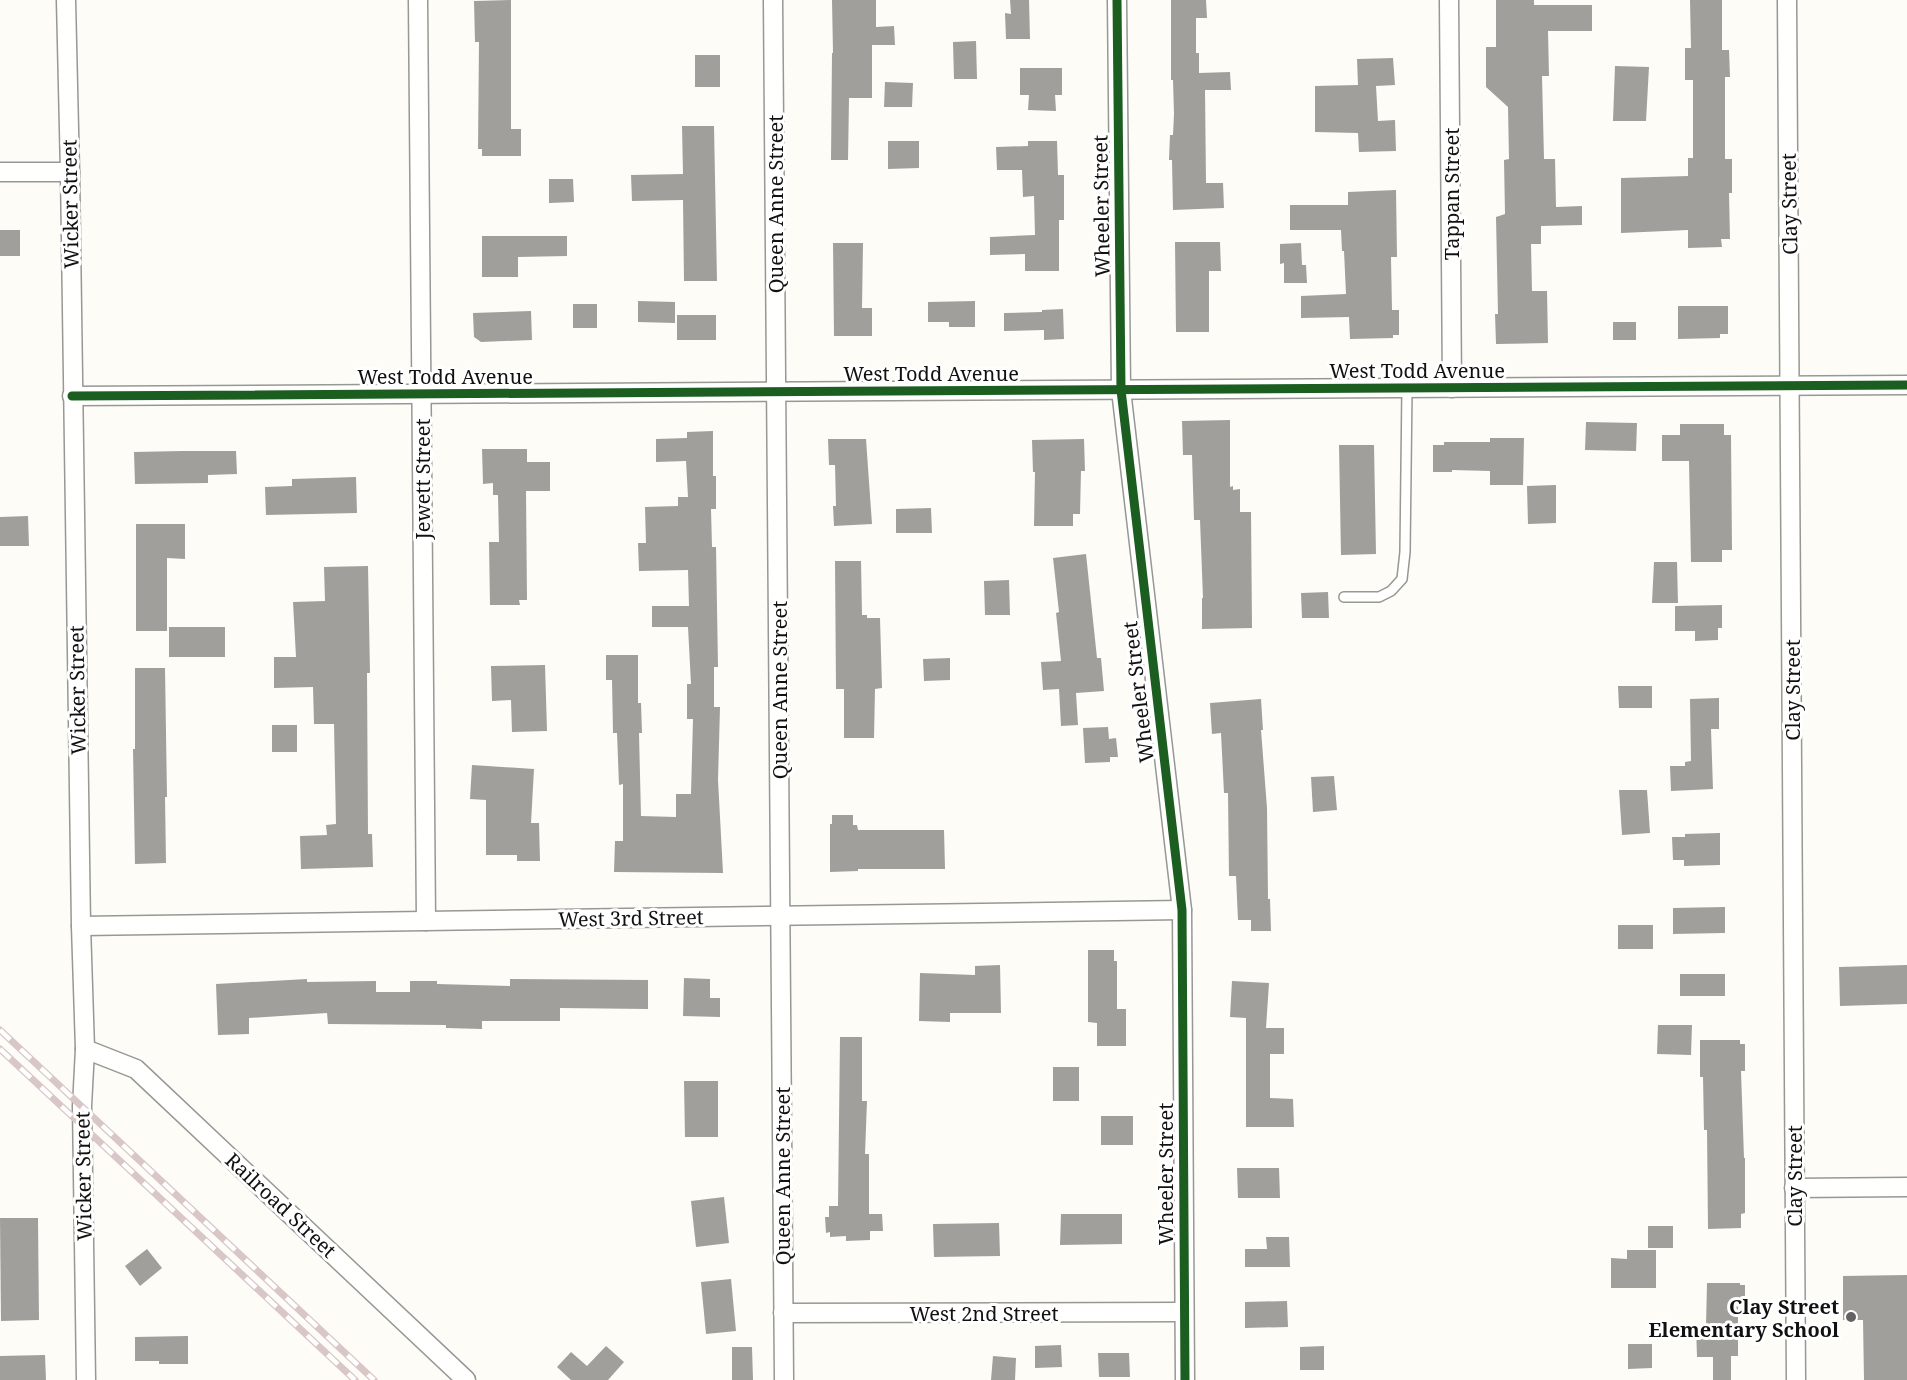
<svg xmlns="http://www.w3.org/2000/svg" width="1907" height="1380" viewBox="0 0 1907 1380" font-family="'Noto Serif',serif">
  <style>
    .building { fill: #a19f9c }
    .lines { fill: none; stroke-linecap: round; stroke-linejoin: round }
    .lane-casing { stroke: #979795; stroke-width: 12 }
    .street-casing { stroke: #979795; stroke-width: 21 }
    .lane { stroke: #fffffe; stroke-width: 9 }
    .street { stroke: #fffffe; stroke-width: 18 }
    .rail-casing { stroke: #d9c6c7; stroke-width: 7 }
    .rail { stroke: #fff; stroke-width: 4.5; stroke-dasharray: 14; stroke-linecap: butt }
    .cycleway-casing { stroke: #fff; stroke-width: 13 }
    .cycleway { stroke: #1b5e20; stroke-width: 9 }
    .poi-dot { fill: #646362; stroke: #fff; stroke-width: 2 }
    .labels { text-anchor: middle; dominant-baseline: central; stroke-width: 6; stroke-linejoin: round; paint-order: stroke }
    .street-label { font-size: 20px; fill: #111; stroke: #fff }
    .poi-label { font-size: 20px; font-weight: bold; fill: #111; stroke: #fff; text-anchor: end }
  </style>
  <rect width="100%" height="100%" fill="#fdfcf7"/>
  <g class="building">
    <polygon points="511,0 511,129 521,129 521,156 482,156 482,149 478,149 479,42 475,42 474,1"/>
    <polygon points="832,0 876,0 876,27 894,26 895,45 872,45 872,98 849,98 848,160 831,160 832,53 833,53"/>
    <polygon points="1010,0 1029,0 1030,39 1006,39 1005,13 1011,14"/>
    <polygon points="1171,0 1206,0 1207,18 1196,18 1196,53 1199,53 1199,73 1230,72 1231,90 1205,90 1206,183 1223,183 1224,208 1173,210 1172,160 1169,160 1170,135 1173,135 1174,114 1173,80 1171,80"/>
    <polygon points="1496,0 1534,0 1534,5 1592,5 1592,31 1548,31 1549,76 1542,76 1544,159 1555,159 1556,207 1582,206 1582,225 1541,226 1541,244 1531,244 1532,291 1547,291 1548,343 1496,344 1495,314 1498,314 1496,217 1505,214 1504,160 1509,159 1508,107 1486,87 1486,47 1496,47"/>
    <polygon points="1690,0 1722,0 1722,50 1729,50 1730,77 1725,77 1725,159 1732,159 1732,193 1729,193 1730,239 1721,239 1722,247 1688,248 1688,230 1621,233 1621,178 1688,176 1688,158 1693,158 1693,80 1685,80 1685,48 1691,48"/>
    <polygon points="976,41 977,79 954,79 953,42"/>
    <rect x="695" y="55" width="25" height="32"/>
    <polygon points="1393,58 1395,85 1376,86 1378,121 1395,120 1396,151 1359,152 1358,133 1315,132 1315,86 1358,85 1357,59"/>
    <polygon points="1615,66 1649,67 1646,121 1613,121"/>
    <polygon points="1020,68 1062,68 1062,95 1055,95 1056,111 1028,110 1029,95 1020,95"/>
    <polygon points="885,82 913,83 912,107 884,107"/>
    <polygon points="682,126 714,126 717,281 684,281 683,200 632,201 631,175 683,174"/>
    <polygon points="888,141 919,141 919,168 888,169"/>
    <polygon points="1028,141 1057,141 1058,175 1064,175 1064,220 1059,220 1059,271 1025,271 1025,254 990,255 990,237 1035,235 1034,196 1023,197 1022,170 997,170 996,147 1028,146"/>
    <polygon points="549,179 573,179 574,202 549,203"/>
    <polygon points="1396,190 1397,257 1391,257 1391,259 1392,310 1399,310 1399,335 1393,335 1393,338 1350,339 1349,317 1301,318 1301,296 1346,294 1344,251 1342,251 1341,230 1290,230 1290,205 1348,205 1348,192"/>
    <rect x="0" y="230" width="20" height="26"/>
    <polygon points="482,236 567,236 567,256 518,257 518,277 482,277"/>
    <polygon points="1175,242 1220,242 1221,271 1209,271 1209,332 1176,332"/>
    <polygon points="833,243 863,243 862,308 872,308 872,336 834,336"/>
    <polygon points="1301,243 1302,265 1306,265 1307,283 1284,283 1284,263 1280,264 1280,244"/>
    <polygon points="638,301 675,302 675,323 638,322"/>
    <polygon points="975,301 975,327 949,327 949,322 928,322 928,302"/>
    <rect x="573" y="304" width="24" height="24"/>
    <polygon points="1678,306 1728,306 1728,334 1720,334 1720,338 1678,339"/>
    <polygon points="1063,309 1064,339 1044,340 1044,330 1004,331 1004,313 1042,312 1042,310"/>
    <polygon points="531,311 532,340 481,342 474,337 473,313"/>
    <rect x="677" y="315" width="39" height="25"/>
    <rect x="1613" y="322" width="23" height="18"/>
    <polygon points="1230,420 1230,487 1233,486 1233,490 1240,489 1240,512 1251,512 1252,628 1202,629 1202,598 1203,598 1200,520 1194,520 1192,455 1183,455 1182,421"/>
    <polygon points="1586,422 1637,423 1636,451 1585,450"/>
    <polygon points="1680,424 1724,424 1724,435 1731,435 1732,550 1722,550 1722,562 1691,562 1689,461 1662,461 1662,435 1680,435"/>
    <polygon points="713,431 713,476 716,476 716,509 711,509 712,547 716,547 718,667 714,667 714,707 720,707 718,780 723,873 614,872 615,841 623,841 623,784 619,785 617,733 613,733 612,680 606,680 606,655 638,655 638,703 641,703 642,733 639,733 641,816 676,817 676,794 691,794 693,719 687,719 687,684 691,684 688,627 652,627 652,606 689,606 688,570 639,571 638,543 646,543 645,507 678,506 678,497 688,497 686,461 656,462 656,439 687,438 687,432"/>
    <polygon points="1490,438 1524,438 1523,485 1490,485 1490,471 1452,470 1452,472 1433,472 1433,445 1444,445 1444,442 1490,442"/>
    <polygon points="828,439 866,439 872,524 834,526 833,506 836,506 835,465 829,465"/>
    <polygon points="1084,439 1085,471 1081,471 1080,514 1073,514 1073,526 1034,526 1035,472 1033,472 1032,440"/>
    <polygon points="1339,445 1374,445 1376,554 1341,555"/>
    <polygon points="482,449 527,449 527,462 550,462 550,491 526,491 527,600 519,600 520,605 490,605 489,542 499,542 498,495 493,495 493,483 483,484"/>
    <polygon points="183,451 236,451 237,474 208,475 208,483 135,484 134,452"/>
    <polygon points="356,477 357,513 266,515 265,487 292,486 292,479"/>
    <polygon points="1556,485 1556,523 1528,524 1527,486"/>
    <polygon points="931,508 932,533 896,533 896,509"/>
    <polygon points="28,516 29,546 0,546 0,517"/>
    <polygon points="136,524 185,524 185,559 167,558 167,631 136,631"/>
    <polygon points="1086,554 1097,658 1101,658 1104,691 1076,693 1078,725 1061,726 1059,689 1043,690 1041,662 1061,661 1056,613 1059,612 1053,558"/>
    <polygon points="835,561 861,561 862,615 867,615 867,618 880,618 882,688 875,689 874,738 844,738 844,689 836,689"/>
    <polygon points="1654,562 1677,562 1678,603 1652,603"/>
    <polygon points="368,566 370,673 367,673 368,834 372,834 373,867 301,869 300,836 327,835 326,825 336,824 334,724 314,724 313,687 274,688 274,657 296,657 293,602 325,601 324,567"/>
    <polygon points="1009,580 1010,615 985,615 984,581"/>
    <polygon points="1328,592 1329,618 1302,618 1301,593"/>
    <polygon points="1722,605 1722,628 1718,628 1718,640 1695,641 1695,631 1675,631 1675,606"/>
    <rect x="169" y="627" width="56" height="30"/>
    <polygon points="950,658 950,680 924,681 923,659"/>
    <polygon points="545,665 547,731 512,732 511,700 492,701 491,666"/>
    <polygon points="135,668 165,668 167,797 165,797 166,863 135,864 133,749 135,749"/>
    <polygon points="1618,686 1652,686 1652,708 1619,708"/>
    <polygon points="1719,698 1719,729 1711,729 1713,789 1671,791 1670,766 1685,766 1685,762 1691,761 1690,699"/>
    <polygon points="1261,699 1263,730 1261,730 1267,808 1268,899 1270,899 1271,931 1251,931 1251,920 1238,920 1236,876 1229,876 1228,793 1224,793 1221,733 1212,734 1210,703"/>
    <rect x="272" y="725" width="25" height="27"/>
    <polygon points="1108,727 1109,739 1116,738 1118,757 1110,757 1110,762 1085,763 1083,728"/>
    <polygon points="472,765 534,769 531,823 539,823 540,861 517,861 517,855 486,855 486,800 470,799"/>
    <polygon points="1334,776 1337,810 1313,812 1311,777"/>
    <polygon points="1619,790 1647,790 1650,833 1622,835"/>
    <polygon points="832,815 853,815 853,825 857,825 858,830 944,830 945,869 858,869 858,871 830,872 830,824 832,824"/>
    <polygon points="1720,833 1720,865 1684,866 1684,860 1673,860 1672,837 1685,837 1685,834"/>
    <polygon points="1725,907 1725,933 1673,934 1673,908"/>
    <rect x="1618" y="925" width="35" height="24"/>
    <polygon points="1088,950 1114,950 1114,961 1117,961 1117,1009 1126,1009 1126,1046 1097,1046 1097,1023 1088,1022"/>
    <polygon points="1000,965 1001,1013 950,1013 950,1022 919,1021 920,973 975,975 975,966"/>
    <polygon points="1907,965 1907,1004 1840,1006 1839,967"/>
    <rect x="1680" y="974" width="45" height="22"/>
    <polygon points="684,978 710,979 710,998 720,998 720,1017 683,1016"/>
    <polygon points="307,979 307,982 376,981 376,992 410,992 410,981 437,981 437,984 510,986 510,979 648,980 648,1009 560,1008 560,1021 482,1021 482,1029 446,1028 446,1025 328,1024 327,1013 249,1018 249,1034 218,1035 216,984"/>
    <polygon points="1232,981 1269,983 1266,1028 1284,1028 1284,1054 1270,1054 1270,1098 1293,1099 1294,1127 1246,1127 1246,1018 1230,1017"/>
    <polygon points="1658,1025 1692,1025 1691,1055 1657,1054"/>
    <polygon points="840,1037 862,1037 862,1101 867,1101 865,1154 869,1154 869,1214 882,1214 883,1231 870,1231 870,1240 846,1241 846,1236 830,1237 830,1232 826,1233 825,1217 829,1217 829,1206 838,1206"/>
    <polygon points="1700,1040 1740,1040 1740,1044 1745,1044 1745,1071 1741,1071 1744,1158 1745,1158 1745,1213 1741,1214 1741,1228 1708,1229 1707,1130 1704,1130 1703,1077 1700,1077"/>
    <rect x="1053" y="1067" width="26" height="34"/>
    <polygon points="684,1081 718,1081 718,1137 685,1137"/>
    <rect x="1101" y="1116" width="32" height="29"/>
    <polygon points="1237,1168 1279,1168 1280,1198 1238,1198"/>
    <polygon points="724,1197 729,1243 696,1247 691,1201"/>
    <polygon points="1061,1214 1122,1214 1122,1244 1060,1245"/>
    <polygon points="0,1218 38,1218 39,1320 1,1321"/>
    <polygon points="999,1223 1000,1256 934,1257 933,1224"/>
    <rect x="1648" y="1226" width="25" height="22"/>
    <polygon points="1266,1237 1289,1237 1290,1267 1245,1267 1245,1249 1267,1249"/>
    <polygon points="147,1249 162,1268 140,1286 125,1266"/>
    <polygon points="1627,1250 1656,1250 1656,1288 1611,1288 1611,1258 1627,1259"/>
    <polygon points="1907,1275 1907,1380 1864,1380 1863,1320 1843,1320 1843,1276"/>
    <polygon points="731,1279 736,1331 706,1334 701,1282"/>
    <polygon points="1707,1283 1740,1283 1740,1285 1745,1285 1745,1305 1739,1305 1738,1308 1738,1356 1731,1356 1731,1380 1713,1380 1713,1357 1697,1357 1696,1326 1706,1326"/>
    <polygon points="1287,1301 1288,1327 1245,1328 1245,1302"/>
    <polygon points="188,1336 188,1364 159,1364 159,1361 135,1361 135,1337"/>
    <polygon points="1628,1344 1652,1344 1652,1368 1628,1369"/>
    <polygon points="1061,1345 1062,1367 1035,1368 1035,1346"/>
    <polygon points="606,1346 624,1362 608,1380 571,1380 557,1367 571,1352 587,1366"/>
    <polygon points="1324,1346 1324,1370 1300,1370 1300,1347"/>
    <polygon points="732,1347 752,1347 753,1380 732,1380"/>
    <polygon points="1098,1353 1129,1353 1130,1377 1099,1377"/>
    <polygon points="45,1355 46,1380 0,1380 0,1356"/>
    <polygon points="993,1356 1016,1358 1015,1380 991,1380"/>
  </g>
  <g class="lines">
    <g class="lane-casing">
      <polyline id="lane" points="1344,597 1379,597 1391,591 1402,579 1405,552 1407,388"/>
    </g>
    <g class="street-casing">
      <g id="street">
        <polyline points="66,0 70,172 81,926 85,1049 82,1106 86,1380"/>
        <polyline points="418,0 426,921"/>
        <polyline points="773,0 784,1380"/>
        <polyline points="1117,0 1121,390 1182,910 1185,1380"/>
        <polyline points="1449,0 1452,388"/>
        <polyline points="1787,0 1796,1380"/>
        <polyline points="0,172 70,172"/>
        <polyline points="72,396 1907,385"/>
        <polyline points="81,926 1182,910"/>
        <polyline points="85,1049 136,1069 466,1380"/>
        <polyline points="1794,1188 1907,1187"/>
        <polyline points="783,1313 1184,1312"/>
      </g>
    </g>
    <use href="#lane" class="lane"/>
    <use href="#street" class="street"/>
    <g class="rail-casing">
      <g id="rail">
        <polyline points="0,1030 374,1380"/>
        <polyline points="0,1049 355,1380"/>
      </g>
    </g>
    <use href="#rail" class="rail"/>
    <g class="cycleway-casing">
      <g id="cycleway">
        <polyline points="1117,0 1121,390 1182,910 1185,1380"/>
        <polyline points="72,396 1907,385"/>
      </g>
    </g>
    <use href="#cycleway" class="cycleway"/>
  </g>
  <circle class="poi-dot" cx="1851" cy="1317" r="6"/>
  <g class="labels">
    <g class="street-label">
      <text transform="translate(1451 194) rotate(-90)">Tappan Street</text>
      <text transform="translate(70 204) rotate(-91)">Wicker Street</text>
      <text transform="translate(775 204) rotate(-90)">Queen Anne Street</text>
      <text transform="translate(1789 204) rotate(-91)">Clay Street</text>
      <text transform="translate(1101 206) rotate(-91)">Wheeler Street</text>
      <text x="1417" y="370">West Todd Avenue</text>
      <text x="931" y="373">West Todd Avenue</text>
      <text x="445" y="376">West Todd Avenue</text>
      <text transform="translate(422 479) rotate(-90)">Jewett Street</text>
      <text transform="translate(77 690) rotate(-91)">Wicker Street</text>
      <text transform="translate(779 690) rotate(-90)">Queen Anne Street</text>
      <text transform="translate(1792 690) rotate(-90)">Clay Street</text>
      <text transform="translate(1138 692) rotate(-97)">Wheeler Street</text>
      <text transform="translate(631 918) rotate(-1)">West 3rd Street</text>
      <text transform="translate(1165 1174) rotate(-90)">Wheeler Street</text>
      <text transform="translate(83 1176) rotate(-91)">Wicker Street</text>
      <text transform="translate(782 1176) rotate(-90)">Queen Anne Street</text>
      <text transform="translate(1794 1176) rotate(-90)">Clay Street</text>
      <text transform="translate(281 1205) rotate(43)">Railroad Street</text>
      <text x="984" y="1313">West 2nd Street</text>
    </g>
    <g class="poi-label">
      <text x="1839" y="1306">Clay Street<tspan x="1839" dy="23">Elementary School</tspan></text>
    </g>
  </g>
</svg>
